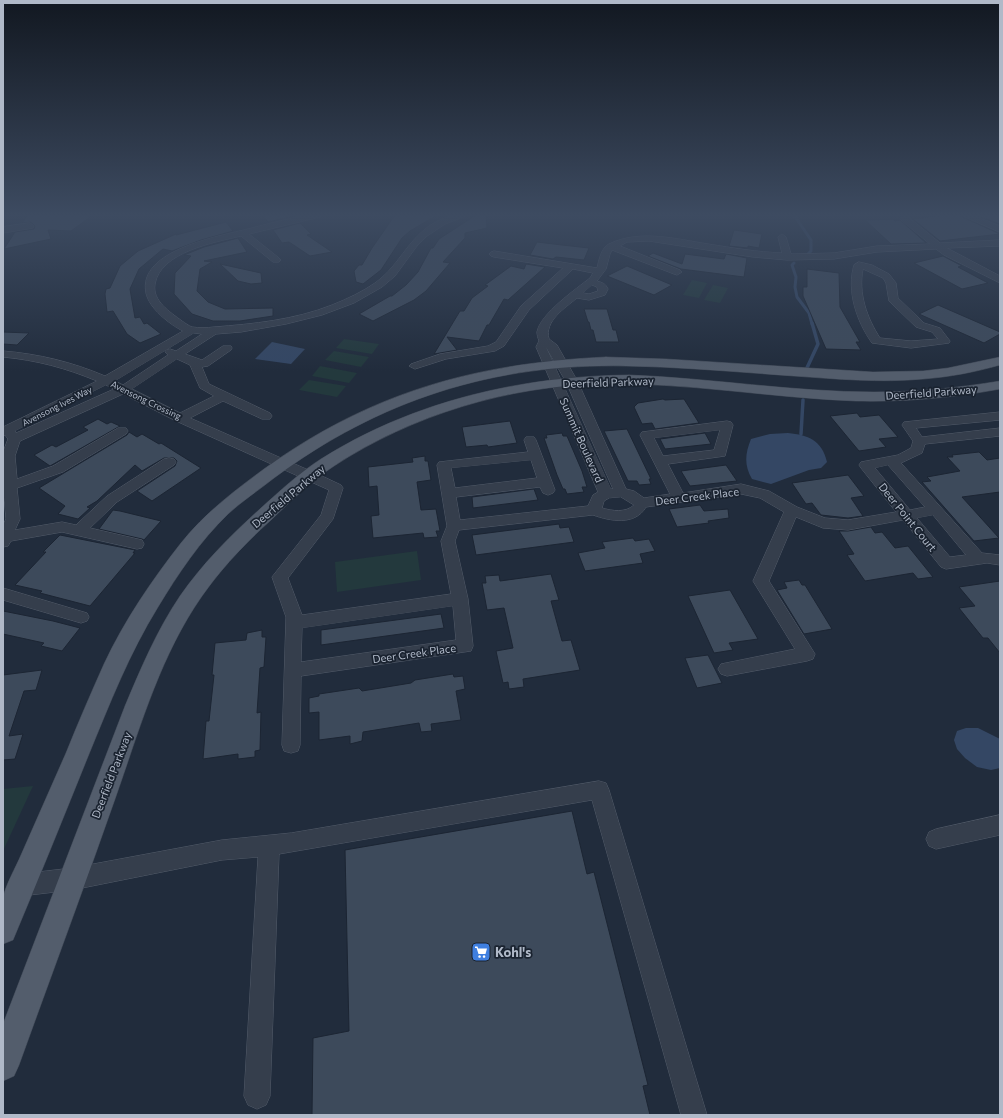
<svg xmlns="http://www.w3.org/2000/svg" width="1003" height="1118" viewBox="0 0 1003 1118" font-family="Commissioner,sans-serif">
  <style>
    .green { fill: #23393d }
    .water { fill: #344764 }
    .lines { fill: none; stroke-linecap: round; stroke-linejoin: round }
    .stream-far1 { stroke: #344764; stroke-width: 3 }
    .stream { stroke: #344764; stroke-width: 3.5 }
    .building { fill: #3d4a5b; stroke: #1c2533 }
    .minor-casing { stroke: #535c6a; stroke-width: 1 }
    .major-casing { stroke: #3e4755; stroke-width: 1 }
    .minor { fill: #353e4c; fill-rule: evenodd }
    .major { fill: #535d6c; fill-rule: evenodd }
    .labels { text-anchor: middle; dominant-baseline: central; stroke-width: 3.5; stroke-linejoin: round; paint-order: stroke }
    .far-street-label { font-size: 9px; fill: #b0b9c8; stroke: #1a2330 }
    .street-label { font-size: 11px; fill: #b0b9c8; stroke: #1a2330 }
    .near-poi-label { font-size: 13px; font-weight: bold; fill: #b0b9c8; stroke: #1a2330; text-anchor: start }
  </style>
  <rect width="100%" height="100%" fill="#212c3c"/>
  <g class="green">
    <polygon points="692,280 707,283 699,298 683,295"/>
    <polygon points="713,285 728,288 720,303 704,300"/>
    <polygon points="344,339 379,344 372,354 336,348"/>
    <polygon points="334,351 369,357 361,367 325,360"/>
    <polygon points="320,366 357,373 349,383 312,376"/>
    <polygon points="309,380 346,386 337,397 299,390"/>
    <polygon points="417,551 421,580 337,592 335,562"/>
    <polygon points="33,786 3,851 3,789"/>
  </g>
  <g class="water">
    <polygon points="272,342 305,349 291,364 255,359"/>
    <path d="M788 433C808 435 822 440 827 462L821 468 809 470 771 484 752 479C744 465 745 454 751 439L770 434Z"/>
    <polygon points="966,728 978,728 1000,739 1000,768 991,770 977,767 965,758 957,749 954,740 957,731"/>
  </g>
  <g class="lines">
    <g class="stream-far1">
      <polyline points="794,215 811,240 811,251 808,254"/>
      <polyline points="794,263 792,265 796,277 795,287 797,297 809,313 812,324"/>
    </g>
    <g class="stream">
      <polyline points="806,370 818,344 812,323"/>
      <polyline points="801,434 803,400"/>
    </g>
  </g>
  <g class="building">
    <polygon points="28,215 93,215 71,231 48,230 51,239 4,249 15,232 34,229 35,226 31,222 22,223"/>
    <polygon points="263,215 291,215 293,216 268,222"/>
    <polygon points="395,215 437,215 410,231 402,238 381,270 363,284 356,282 354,271 359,265 362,265 372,248"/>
    <polygon points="476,215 486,215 487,228 465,233 465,238 443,262 450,263 426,291 414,300 373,321 359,314 390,296 392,296 406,285 418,272 431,248 433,248 439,239"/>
    <polygon points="943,215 960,215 960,216 1000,234 940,241 913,219"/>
    <polygon points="975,215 1000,215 1000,224"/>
    <polygon points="893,219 895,221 900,220 926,243 891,244 865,220"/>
    <polygon points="226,222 233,231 201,240 172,251 163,249 139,269 130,289 135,318 140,317 144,324 147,323 161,334 140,343 127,334 113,311 107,312 105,294 106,289 110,288 120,266 138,251 176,234 176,235"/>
    <polygon points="300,223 311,234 307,235 332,252 310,256 289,242 282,243 273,230"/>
    <polygon points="734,230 762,234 759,248 748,246 748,248 729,246"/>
    <polygon points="238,238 247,252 204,261 212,262 200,269 197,291 208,302 225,309 273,308 273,316 240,321 213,321 192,314 174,294 175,273 191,256 184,255 204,247"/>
    <polygon points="537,242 562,245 589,248 584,260 556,257 553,259 530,255"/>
    <polygon points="653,253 682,264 685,254 724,259 726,254 747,258 744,277 681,269 648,256"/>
    <polygon points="943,256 962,266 958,267 988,283 962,289 914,263"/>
    <polygon points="220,264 261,273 262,283 251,284 238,281"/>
    <polygon points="526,264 545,267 508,300 504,299 489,325 487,325 479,341 447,337 457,350 434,354 460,311 464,311 472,298 488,286 485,285 511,266 524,269"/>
    <polygon points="627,266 672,285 654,295 607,276"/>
    <polygon points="807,269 839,273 840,307 860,342 856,342 861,350 826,349 803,296 803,287 807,287"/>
    <polygon points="938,305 1000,332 1000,334 984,343 919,314"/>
    <polygon points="584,309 607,309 613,330 616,330 619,342 596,342 593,330 591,330 589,322 588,322"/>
    <polygon points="3,332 29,333 17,345 3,344"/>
    <polygon points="663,399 665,400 684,399 699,423 655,429 652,423 642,424 634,407 638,403"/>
    <polygon points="857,413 860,417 879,415 898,437 879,439 886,447 859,451 830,416"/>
    <polygon points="98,419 107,424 111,422 120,426 50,466 34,455 52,445 56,447 88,430 83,427"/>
    <polygon points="510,421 517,443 488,447 487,445 466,447 462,427"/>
    <polygon points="627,429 651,479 649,479 651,484 639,485 637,481 628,481 604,431"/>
    <polygon points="129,432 137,437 142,434 159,444 161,443 201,468 152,501 137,491 175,466 177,461 174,458 164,458 142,471 135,465 97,501 87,507 90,508 78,519 58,514 65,506 39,488 127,435"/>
    <polygon points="562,433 563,436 567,436 582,471 587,487 582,487 584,492 567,494 565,489 563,489 557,475 544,438 547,438 546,435"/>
    <polygon points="705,433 711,444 665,449 660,439"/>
    <polygon points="979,452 987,460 1000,458 1000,492 962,497 999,538 974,541 922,482 931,481 927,477 960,471 947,457 953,457 952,455"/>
    <polygon points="425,456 425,461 428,461 431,480 417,482 421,510 436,509 440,531 436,531 438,537 424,538 423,533 373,538 371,516 379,515 377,486 369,487 368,467 413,462 412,458"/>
    <polygon points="726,465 737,481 690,486 681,471"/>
    <polygon points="848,475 864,496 851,498 863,516 848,518 821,515 812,503 806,504 792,483"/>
    <polygon points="534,489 538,500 473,508 472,497"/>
    <polygon points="700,505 704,511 728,509 729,518 708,521 709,523 677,527 669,509"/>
    <polygon points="113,510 120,511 161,521 144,540 142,539 99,529"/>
    <polygon points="559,524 560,528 569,527 574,542 476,555 472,535"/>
    <polygon points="871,527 875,533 882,532 895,548 908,546 933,577 918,579 913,573 865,581 847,555 854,554 839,531 848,531"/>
    <polygon points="60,535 135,550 133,553 135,553 90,606 40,593 42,591 15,585 46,552 43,552"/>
    <polygon points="633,538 635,541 649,539 655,551 640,554 643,563 585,571 578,553 605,548 602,542"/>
    <polygon points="551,574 559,600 551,601 562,641 571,640 580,670 523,679 524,687 509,689 508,682 503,683 496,651 513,648 504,608 487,610 482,583 486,583 485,576 499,575 500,581"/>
    <polygon points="799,580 802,585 805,585 832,629 804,634 777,590 787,588 784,582"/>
    <polygon points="1000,581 1000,653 988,638 983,638 959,608 975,606 959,587"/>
    <polygon points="730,590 758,639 729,643 733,650 714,653 688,596"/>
    <polygon points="3,611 53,621 80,628 62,651 41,646 44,643 3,634"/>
    <polygon points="441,614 444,628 321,645 321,630"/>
    <polygon points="262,630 262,637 266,637 264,667 260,668 257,713 261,712 260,750 255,751 255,757 238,759 238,754 203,759 206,721 209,721 214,675 212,675 215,643 246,640 247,633"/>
    <polygon points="708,655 722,683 697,688 685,658"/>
    <polygon points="42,670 36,690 24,691 9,736 23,734 15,759 3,760 3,675"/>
    <polygon points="453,674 454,677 463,676 465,689 456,691 461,720 431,724 432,731 421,732 419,723 363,732 362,741 350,744 350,736 319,740 319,712 309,713 309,698 319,696 319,694 359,688 362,691 411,683 415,680"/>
    <polygon points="572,811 587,874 594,872 648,1085 643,1086 650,1115 312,1115 313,1038 349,1031 345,850"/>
  </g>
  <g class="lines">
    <g class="minor-casing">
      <g id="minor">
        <path d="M307 215H321L320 217 249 234 279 258 281 260 279 262H273L241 236C215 242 160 252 155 284 152 301 170 312 182 321 185 323 189 326 192 327 199 328 207 328 214 327 253 324 294 320 332 305 347 299 362 292 375 283 402 264 409 233 442 219 451 216 459 214 468 215L445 224 427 236 417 246 395 276 382 287 354 303 322 315 286 324 241 332 216 334 185 354 202 360 223 346H231L232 348 231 350 208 366 202 367 209 384 270 413 272 416 270 419H262L223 401 190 418 322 476 341 485 343 488 333 519 288 578 302 615 451 594 441 541 447 526 437 465 439 462 528 452 524 440 526 437H534L536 440 555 490 553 493 548 495 543 493 540 487 456 497 460 520 588 506 593 495 598 492 536 347 539 341C538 338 537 335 537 332 540 314 576 289 590 278L593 273 573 269 529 310 504 346 495 351 446 359 415 369 409 366 411 364 440 354 488 346 496 342 521 306 563 268 494 257 491 256 489 254 491 252 494 251 597 268C599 260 601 248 609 244 640 229 676 239 708 244 733 248 757 252 782 253L778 237 782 234 786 237 791 254H794L834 253 877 246 930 244 901 220 900 218 904 215 907 216 940 243 1000 240V246L947 248 1000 276V283L944 255 936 249 877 252 834 259 787 260 753 257 649 241 627 242 620 246 680 270 682 272 677 275 674 274 612 250 610 254 606 269 597 281C603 283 605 283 608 289L605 295 589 300 577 298C565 308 544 321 549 339L557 345 578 382 626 489 634 491 644 498 670 494 640 435 642 432 727 421 731 422 733 425 725 456 668 464 683 493 741 484 769 491 797 507 825 518 848 520 896 512 861 468 859 465 861 462 898 455 911 448 913 441 902 425 904 422 1000 412V420L916 428 922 437 1000 428V436L925 444 922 453 901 463 982 553 1000 555V565L987 563 946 569 941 567 903 520 848 530 823 528 796 517 769 581 815 654 813 659 807 661 727 676 721 674 718 669 721 664 795 649 753 581 784 512 760 498 741 494 646 507C635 526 610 521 593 515L459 530 455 541 468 599 473 646 471 651 301 676 300 745 298 751 291 753 284 751 282 745 286 617 272 577 321 515 329 490 176 421 123 394 20 441 15 456 17 479 53 466 118 428H126L128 431 126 434 63 472 17 488 20 519 15 530 62 522 76 525 107 496 164 459 169 458 174 459 176 462 174 465 117 502 90 528 142 540 144 544 142 548 137 549 62 532 11 541 8 546 3 547V525L6 519 3 486V452L8 439 5 435 3 436V427L97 381C66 368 36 360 3 357V351C39 354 72 362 105 376L183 331C169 324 149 308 146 293 137 250 220 236 248 229 267 224 287 219 307 215ZM592 285 597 287 598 291 589 294 583 293ZM194 333 202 334 176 351 170 349 166 350 165 352 168 355 123 385 115 381ZM546 347 566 382 613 489H611ZM177 359 190 365 200 388 214 396 180 413 132 389ZM106 385 114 389 16 433 15 431ZM720 430 714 450 663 456 654 438ZM531 460 537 478 455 488 451 468ZM888 465 925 507 910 510 875 468ZM621 497 634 505C626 513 612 511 602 508L604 501 609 498ZM933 515 966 555 950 557 917 518ZM453 606 456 640 301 662 302 628Z"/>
        <polygon points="961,215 972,215 1000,226 1000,232"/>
        <polygon points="30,223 34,226 33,228 3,233 3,227"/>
        <path d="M859 262 872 265 889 274 896 283 898 298 924 323 940 328 950 341 949 343 911 348 872 343C857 322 846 291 854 265ZM863 269 883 278 886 283 889 301 916 327 932 332 938 339 911 341 880 338C867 318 858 293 863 269Z"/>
        <polygon points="3,588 87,613 89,617 87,621 81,623 3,600"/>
        <polygon points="599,781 606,783 609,790 707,1115 681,1115 592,800 279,854 270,1096 266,1105 257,1109 248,1105 244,1096 258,857 222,860 72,890 21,896 13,893 10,885 13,877 21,874 72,868 222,840 291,833"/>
        <polygon points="1000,815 1000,835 936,849 929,846 926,839 929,832 936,829"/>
      </g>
    </g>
    <g class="major-casing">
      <g id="major">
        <path d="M606 357 666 359 873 372 923 371 948 368 1000 357V365C975 372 950 377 923 379 880 383 837 379 794 376 738 372 682 367 626 366 494 363 379 400 274 478 259 490 242 501 228 514 200 541 178 574 158 607 129 654 110 703 89 754 64 816 39 878 13 940L3 944C3 930 1 911 3 898 5 886 16 867 21 855 36 821 51 787 66 753 78 723 91 693 104 664 124 621 152 580 181 543 205 513 234 491 264 469 371 392 476 363 606 357Z"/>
        <path d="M629 375C711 378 792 392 874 392 916 392 958 388 1000 381V389C952 398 904 402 856 401 771 398 686 382 601 384 508 386 412 415 334 466 311 481 291 501 271 520 242 546 215 575 194 608 157 666 138 734 115 799 84 888 51 976 19 1065L14 1076 3 1081V1024L125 706C141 668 157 630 180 596 203 563 231 535 261 508 280 491 299 473 321 459 413 401 522 376 629 375Z"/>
      </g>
    </g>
    <use href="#minor" class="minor"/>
    <use href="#major" class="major"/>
  </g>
  <linearGradient id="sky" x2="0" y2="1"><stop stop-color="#121821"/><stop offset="0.58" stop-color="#3d4b61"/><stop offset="1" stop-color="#3d4b61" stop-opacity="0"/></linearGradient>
  <rect width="1003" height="371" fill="url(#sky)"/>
  <defs>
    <g id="supermarket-square" transform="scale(1)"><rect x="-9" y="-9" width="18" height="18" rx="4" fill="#3f7fe0" stroke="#1a2330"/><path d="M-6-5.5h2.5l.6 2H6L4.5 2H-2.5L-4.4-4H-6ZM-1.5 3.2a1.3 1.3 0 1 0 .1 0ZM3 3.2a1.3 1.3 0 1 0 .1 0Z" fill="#fff"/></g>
  </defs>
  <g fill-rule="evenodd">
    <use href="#supermarket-square" x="481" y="952"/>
  </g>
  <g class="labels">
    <g class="far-street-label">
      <text transform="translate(146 400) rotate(26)">Avensong Crossing</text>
      <text transform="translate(57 406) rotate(-27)">Avensong Ives Way</text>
    </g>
    <g class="street-label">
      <text transform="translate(608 382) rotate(-2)">Deerfield Parkway</text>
      <text transform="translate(931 392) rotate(-4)">Deerfield Parkway</text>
      <text transform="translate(582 440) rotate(66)">Summit Boulevard</text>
      <text transform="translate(288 496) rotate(-40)">Deerfield Parkway</text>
      <text transform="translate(697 496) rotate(-7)">Deer Creek Place</text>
      <text transform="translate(908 517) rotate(51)">Deer Point Court</text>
      <text transform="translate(414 653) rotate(-8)">Deer Creek Place</text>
      <text transform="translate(111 775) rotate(-69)">Deerfield Parkway</text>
    </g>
    <g class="near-poi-label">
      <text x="495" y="952">Kohl's</text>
    </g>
  </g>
  <rect width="1003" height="1118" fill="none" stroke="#b0b9c8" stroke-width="8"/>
</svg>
